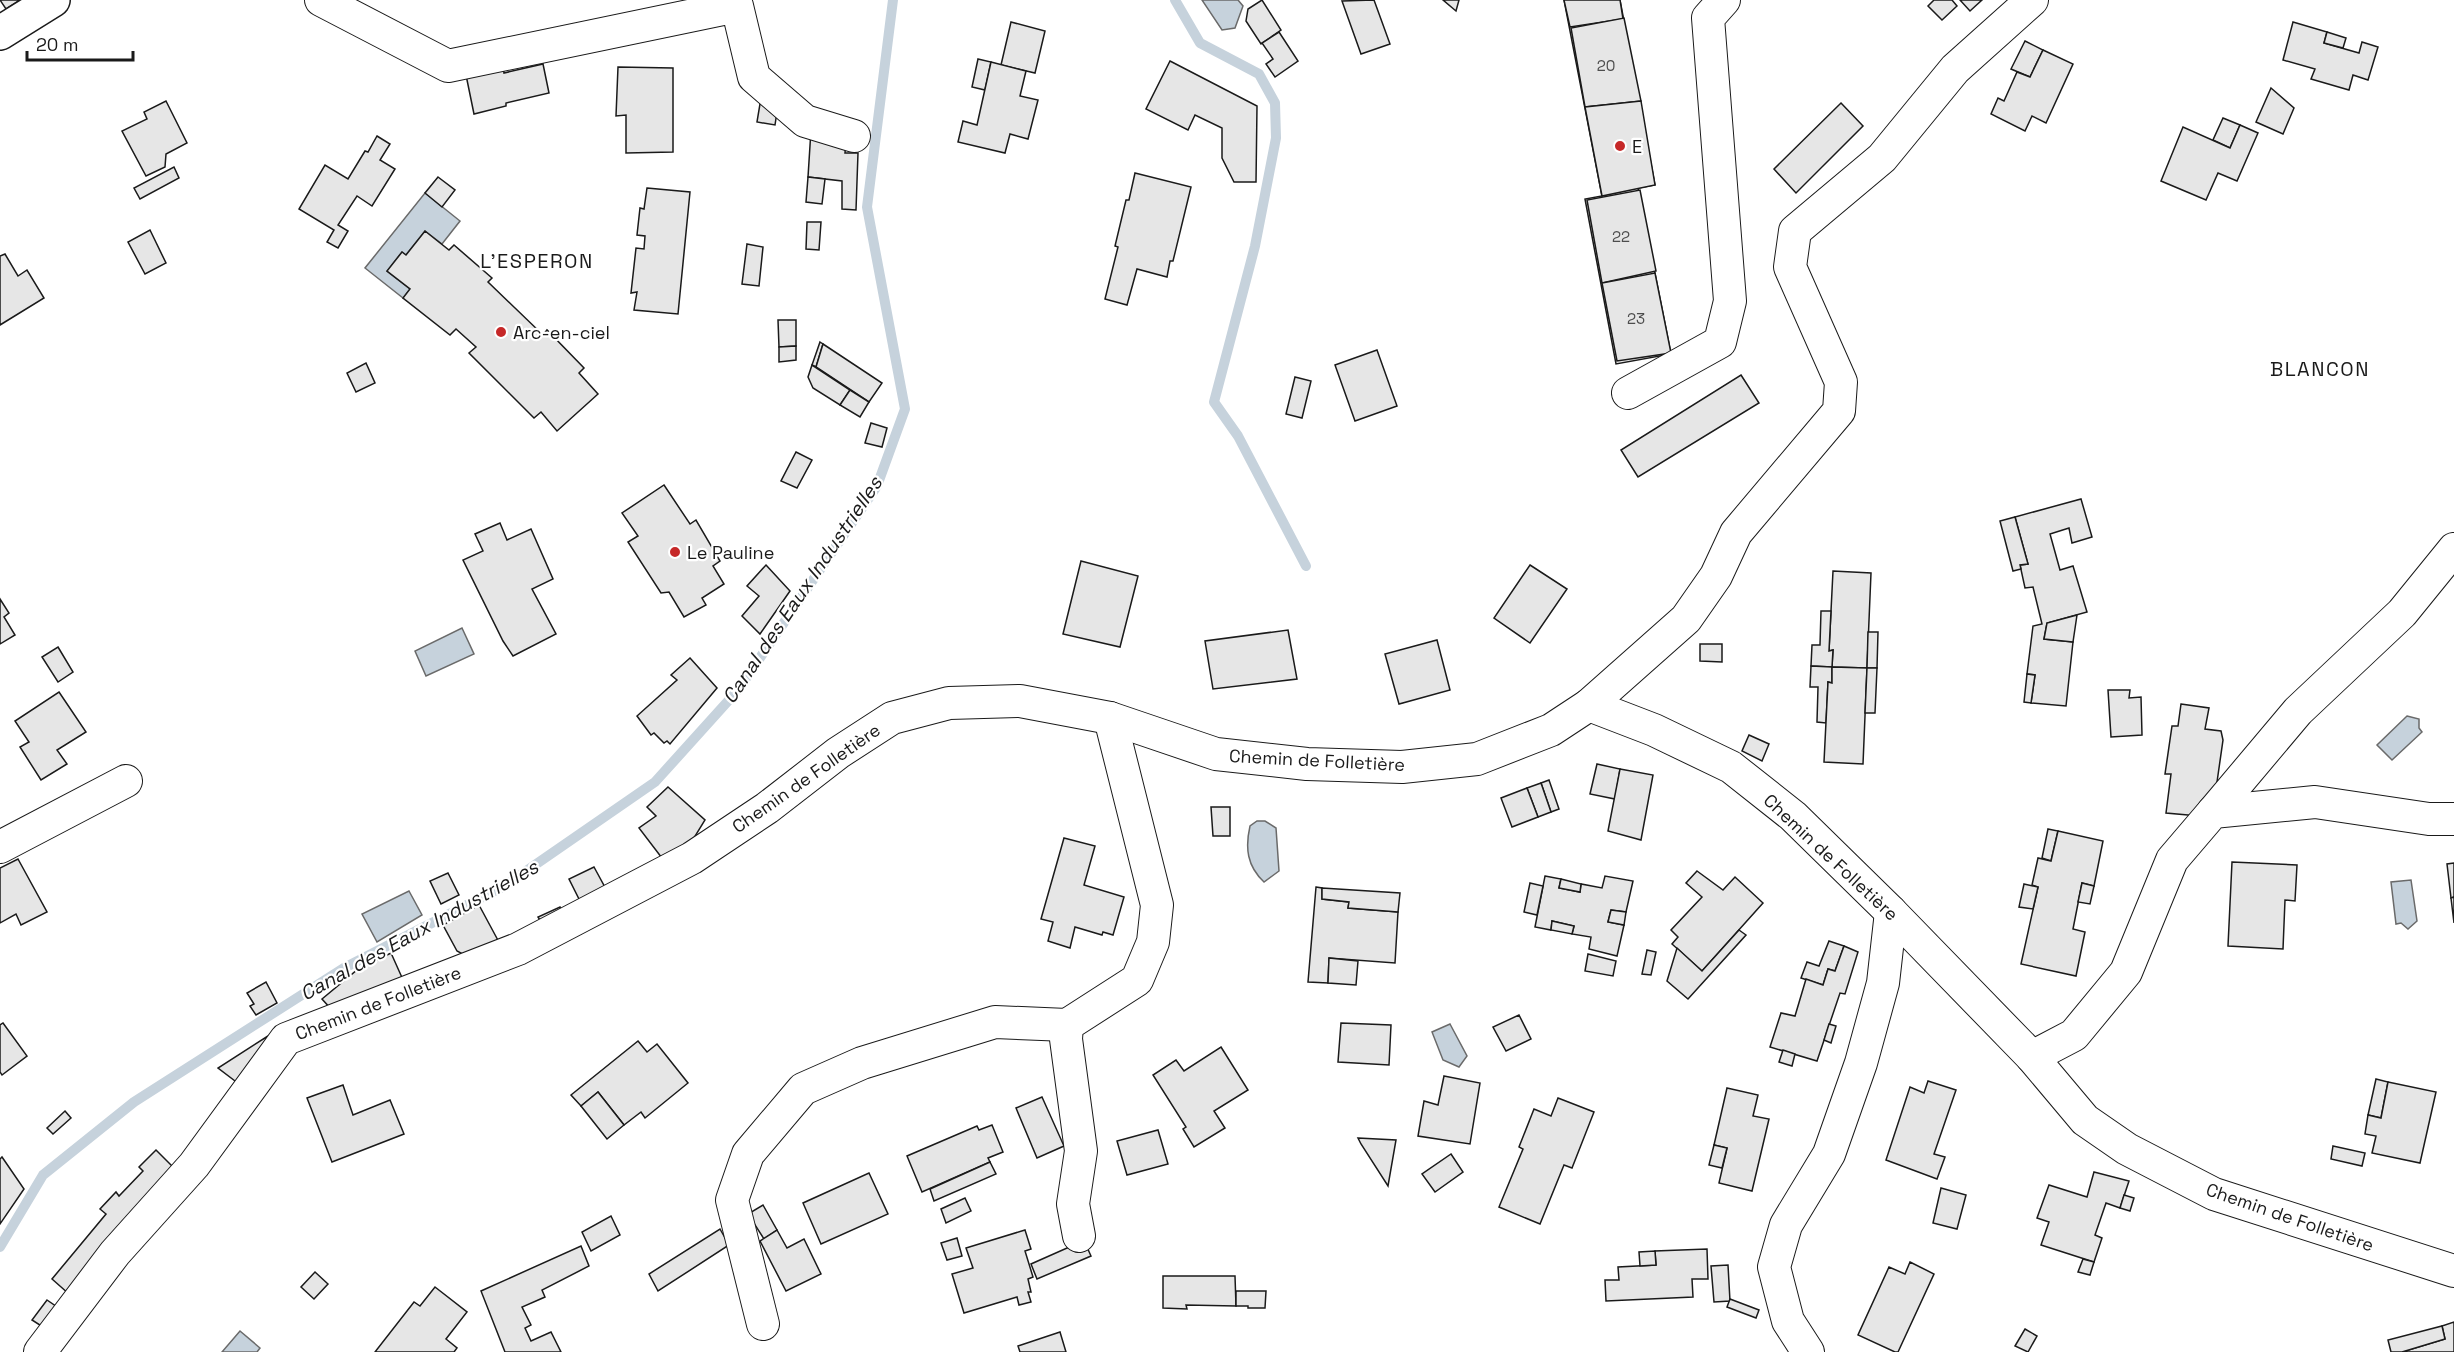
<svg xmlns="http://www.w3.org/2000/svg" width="2454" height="1352" viewBox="0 0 2454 1352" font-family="'Space Grotesk',sans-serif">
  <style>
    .water { fill: #c6d2dc; stroke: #6a6a6a; stroke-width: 1.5 }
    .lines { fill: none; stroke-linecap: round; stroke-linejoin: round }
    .stream { stroke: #c6d2dc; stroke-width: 10 }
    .building { fill: #e6e6e6; stroke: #1a1a1a; stroke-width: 1.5 }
    .minor-casing { stroke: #1a1a1a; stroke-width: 34 }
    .tertiary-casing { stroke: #1a1a1a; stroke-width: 36 }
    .minor { stroke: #fff; stroke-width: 32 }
    .tertiary { stroke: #fff; stroke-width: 33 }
    .poi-dot { fill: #c62828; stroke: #fff; stroke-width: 2 }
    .labels { text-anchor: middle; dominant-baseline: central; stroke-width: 4.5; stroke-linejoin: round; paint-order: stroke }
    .number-label { font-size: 15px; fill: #4d4d4d }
    .poi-label { font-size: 18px; fill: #1a1a1a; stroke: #fff; text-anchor: start }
    .street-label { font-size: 18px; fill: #1a1a1a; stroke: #fff }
    .neighbourhood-label { font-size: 20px; letter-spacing: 1.5px; fill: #1a1a1a; stroke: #fff }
    .water-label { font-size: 20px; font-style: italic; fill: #1a1a1a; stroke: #fff }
  </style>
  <rect width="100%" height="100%" fill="#fff"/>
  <g class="water">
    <polygon points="1202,0 1238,0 1243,6 1235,28 1222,30"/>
    <polygon points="425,193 460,221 442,244 425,231 406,255 402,252 387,271 410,289 403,298 365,268"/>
    <polygon points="462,628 474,654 426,676 415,651"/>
    <polygon points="2407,716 2419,719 2419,728 2422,732 2392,760 2377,745"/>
    <path d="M1257 821H1265L1276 828 1279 871 1264 882C1247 866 1245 848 1250 826Z"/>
    <polygon points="2411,880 2417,921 2408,929 2401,923 2396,924 2391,882"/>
    <polygon points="409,891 422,915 377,942 362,914"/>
    <polygon points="1450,1024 1467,1056 1459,1067 1443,1060 1432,1032"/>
    <polygon points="240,1331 260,1348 257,1352 222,1352"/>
  </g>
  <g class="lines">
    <g class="stream">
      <polyline points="1175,0 1200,43 1259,74 1275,103 1276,138 1255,246 1214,402 1238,436 1306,566"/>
      <polyline points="0,1247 43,1175 134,1102 344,968 506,885 655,782 738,690 877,486 905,409 867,207 893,0"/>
    </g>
  </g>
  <g class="building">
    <polygon points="0,0 20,0 6,9"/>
    <polygon points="1262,0 1281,30 1261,44 1246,21 1248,9"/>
    <polygon points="1374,0 1390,44 1361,54 1342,1"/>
    <polygon points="1443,0 1459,0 1456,11"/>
    <polygon points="1564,0 1620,0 1655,185 1638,188 1671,354 1616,364 1585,199 1602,196"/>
    <polygon points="1564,0 1620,0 1623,19 1570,27"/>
    <polygon points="1934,0 1952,0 1957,6 1942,20 1928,6"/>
    <polygon points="1960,0 1982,0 1970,11"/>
    <polygon points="1624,18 1641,101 1585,107 1571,28"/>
    <polygon points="1011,22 1045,31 1035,73 1001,65"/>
    <polygon points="2293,22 2327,32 2324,43 2359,53 2362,42 2378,47 2368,80 2353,75 2349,90 2311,79 2315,69 2283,60"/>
    <polygon points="1279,32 1298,61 1275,77 1266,64 1273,59 1262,43"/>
    <polygon points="2327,32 2346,38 2343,48 2324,43"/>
    <polygon points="2025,41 2043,50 2030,77 2011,69"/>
    <polygon points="2043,50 2073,64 2046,123 2032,116 2025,131 1991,114 1998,98 2004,101 2017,72 2030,77"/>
    <polygon points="978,59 991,62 985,90 972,87"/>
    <polygon points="1170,61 1257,106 1256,182 1234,182 1222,158 1222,128 1195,115 1188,130 1146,109"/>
    <polygon points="991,62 1026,71 1020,96 1038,100 1028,139 1010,134 1005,153 958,142 963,121 977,125"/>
    <polygon points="543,64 549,93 506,103 506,106 474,114 466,75 503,67 504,73"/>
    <polygon points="618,67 673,68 673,152 626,153 626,115 616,116"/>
    <polygon points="2271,88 2294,108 2283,134 2256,122"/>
    <polygon points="762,92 778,105 775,125 757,122"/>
    <polygon points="166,101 187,143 166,154 165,167 146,176 122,131 147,119 144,112"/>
    <polygon points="1641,101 1655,185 1602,196 1585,107"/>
    <polygon points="1841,103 1863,126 1796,193 1774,169"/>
    <polygon points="2223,118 2240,125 2230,148 2213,140"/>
    <polygon points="2240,125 2258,133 2237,181 2218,173 2206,200 2161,181 2183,127 2230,148"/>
    <polygon points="811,130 846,141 845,153 858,153 856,210 842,209 842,181 808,177"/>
    <polygon points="377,136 390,144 380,160 395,169 372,206 357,196 338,225 348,231 338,248 327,242 334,230 299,209 325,165 348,179 365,151 368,152"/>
    <polygon points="174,167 179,178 140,199 134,188"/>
    <polygon points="1135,173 1191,187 1173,261 1170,261 1167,277 1137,269 1127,305 1105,299 1118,247 1115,246 1126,200 1129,200"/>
    <polygon points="438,177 455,190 442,207 425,193"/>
    <polygon points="808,177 825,179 822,204 806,202"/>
    <polygon points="647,188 690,192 678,314 634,310 637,292 631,293 636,248 644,249 645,236 637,235 640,208 644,209"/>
    <polygon points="1640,190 1656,271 1602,283 1587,200"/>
    <polygon points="807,222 821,222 819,250 806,249"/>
    <polygon points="150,230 166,263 145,274 128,242"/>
    <polygon points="425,231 449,250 454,245 492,278 488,282 543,335 547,330 584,368 579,373 598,394 557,431 541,412 534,418 469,353 476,347 456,329 450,335 403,298 410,289 387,271 402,252 406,255"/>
    <polygon points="747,244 763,247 759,286 742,284"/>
    <polygon points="5,254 18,276 27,270 44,298 0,325 0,256"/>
    <polygon points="1655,273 1671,353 1617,361 1602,283"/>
    <polygon points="778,320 796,320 796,346 779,347"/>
    <polygon points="820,342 823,344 816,367 812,365"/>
    <polygon points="823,344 882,383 869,402 816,367"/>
    <polygon points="796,346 796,360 779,362 779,347"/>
    <polygon points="1377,350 1397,406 1355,421 1335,365"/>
    <polygon points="366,363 375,383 356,392 347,373"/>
    <polygon points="812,365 850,390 840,405 813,388 808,377"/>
    <polygon points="1741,375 1759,403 1638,477 1621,450"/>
    <polygon points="1295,377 1311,381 1302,418 1286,414"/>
    <polygon points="850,390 869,402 860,417 840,405"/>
    <polygon points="871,423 887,428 882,447 865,443"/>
    <polygon points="796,452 812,460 797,488 781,481"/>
    <polygon points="664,485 690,524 696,520 720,561 713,566 724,584 702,598 706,605 684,617 669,592 661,593 628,542 638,536 622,513"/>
    <polygon points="2081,499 2092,537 2072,543 2069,528 2050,534 2060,570 2073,566 2087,612 2047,623 2044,639 2073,642 2066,706 2031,703 2035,675 2027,674 2033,626 2042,624 2033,587 2025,588 2020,565 2028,564 2015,517"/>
    <polygon points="2015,517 2028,564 2020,565 2021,569 2013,571 2000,521"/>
    <polygon points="500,523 507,540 531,529 553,579 532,589 556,634 513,656 503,641 463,560 483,551 475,534"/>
    <polygon points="1081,561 1138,576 1120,647 1063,634"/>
    <polygon points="766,565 790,591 760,634 742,616 759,596 747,586"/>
    <polygon points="1530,565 1567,589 1530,643 1494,618"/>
    <polygon points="1833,571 1871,573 1867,668 1832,667 1833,650 1829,651"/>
    <polygon points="0,599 9,613 4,617 15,635 0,644"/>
    <polygon points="1821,611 1831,611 1829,651 1833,650 1832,667 1811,666 1812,645 1820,645"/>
    <polygon points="2077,615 2073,642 2044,639 2047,623"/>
    <polygon points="1288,630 1297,679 1213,689 1205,641"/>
    <polygon points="1868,632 1878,632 1877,668 1867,668"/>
    <polygon points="1437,640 1450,690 1399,704 1385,654"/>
    <polygon points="1700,644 1722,644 1722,662 1700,661"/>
    <polygon points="58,647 73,672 58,682 42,657"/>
    <polygon points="690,658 717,688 670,744 667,741 664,743 654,733 651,735 637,716 677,680 671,675"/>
    <polygon points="1811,666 1832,667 1832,683 1828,682 1826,723 1817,722 1818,687 1810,687"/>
    <polygon points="1832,667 1867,668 1863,764 1824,762 1828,682 1832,683"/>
    <polygon points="1867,668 1877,668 1875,713 1865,713"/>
    <polygon points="2027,674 2035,675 2031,703 2024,702"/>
    <polygon points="2108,690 2130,690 2129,698 2141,697 2142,735 2111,737"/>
    <polygon points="59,692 86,732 57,750 67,764 41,780 20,747 29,742 15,721"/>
    <polygon points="2181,704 2209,708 2205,729 2221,731 2223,740 2216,789 2199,816 2166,813 2171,774 2165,774 2172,726 2178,726"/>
    <polygon points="1749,735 1769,744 1762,761 1742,751"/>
    <polygon points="1597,764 1620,769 1615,799 1590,794"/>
    <polygon points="1620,769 1653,775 1641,840 1608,831"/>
    <polygon points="1549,780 1559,809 1551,812 1541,783"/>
    <polygon points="1541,783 1551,812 1538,817 1527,788"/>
    <polygon points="668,787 705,820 686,851 665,862 639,828 656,816 647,807"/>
    <polygon points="1527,788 1538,817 1512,827 1501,798"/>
    <polygon points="1211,807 1230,807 1230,836 1213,836"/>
    <polygon points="2048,829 2058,831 2051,861 2042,858"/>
    <polygon points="2058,831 2103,841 2094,886 2082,883 2073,929 2085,932 2076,976 2021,964 2038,887 2032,885 2038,858 2051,861"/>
    <polygon points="1064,838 1095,846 1084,885 1124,897 1113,935 1103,932 1102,935 1075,927 1070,948 1048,941 1053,922 1041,919"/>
    <polygon points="18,859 47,912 21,925 16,914 0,923 0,868"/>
    <polygon points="2232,862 2297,865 2295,901 2285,900 2283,949 2228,946"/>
    <polygon points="2454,863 2454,897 2451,898 2447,864"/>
    <polygon points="594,867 607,891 582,905 569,879"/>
    <polygon points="1697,871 1723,890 1735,877 1763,903 1702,971 1672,944 1678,937 1671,930 1702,897 1686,883"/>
    <polygon points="448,873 459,895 441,904 430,881"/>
    <polygon points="1545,876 1561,879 1559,888 1580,892 1581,884 1602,888 1605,876 1633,881 1626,912 1611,910 1608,922 1624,925 1617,956 1589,949 1591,937 1572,934 1574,926 1552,921 1551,930 1535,927"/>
    <polygon points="1561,879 1581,884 1580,892 1559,888"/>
    <polygon points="1530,883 1543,886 1537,915 1524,912"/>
    <polygon points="2082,883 2094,886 2090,904 2078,902"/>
    <polygon points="2024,884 2038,887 2033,909 2019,907"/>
    <polygon points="1316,887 1322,888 1322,899 1349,902 1348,908 1398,912 1395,963 1329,958 1328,983 1308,982"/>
    <polygon points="1322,888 1400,893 1398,912 1348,908 1349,902 1322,899"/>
    <polygon points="2454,897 2454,923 2451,898"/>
    <polygon points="479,905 500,944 468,957 457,951 443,925"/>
    <polygon points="560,907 563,915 543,925 538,917"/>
    <polygon points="1611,910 1626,912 1624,925 1608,922"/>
    <polygon points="1552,921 1574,926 1572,934 1551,930"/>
    <polygon points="1739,930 1746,935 1688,999 1667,981 1677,948 1702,971"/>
    <polygon points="1829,941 1844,946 1835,971 1828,969 1823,985 1801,978 1807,962 1819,966"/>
    <polygon points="1844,946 1858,952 1845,994 1840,993 1817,1061 1770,1047 1781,1013 1795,1016 1806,979 1823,985 1828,969 1835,971"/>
    <polygon points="1647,950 1656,952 1651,975 1642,974"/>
    <polygon points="391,953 404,982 332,1010 322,999 357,970"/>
    <polygon points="1588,954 1616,961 1613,976 1585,971"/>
    <polygon points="1329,958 1358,961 1356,985 1328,983"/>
    <polygon points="266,982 277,1003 256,1015 250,1006 254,1004 247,993"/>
    <polygon points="1519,1015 1531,1039 1506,1051 1493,1027"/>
    <polygon points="3,1023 27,1056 2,1075 0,1072 0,1025"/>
    <polygon points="1341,1023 1391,1025 1389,1065 1338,1062"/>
    <polygon points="1829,1024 1836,1026 1831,1043 1824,1040"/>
    <polygon points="268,1036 239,1084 218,1068"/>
    <polygon points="638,1041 647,1052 657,1044 688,1083 645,1118 641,1112 624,1125 598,1092 581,1106 571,1095"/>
    <polygon points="1221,1047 1248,1090 1214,1111 1225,1128 1194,1147 1183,1129 1186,1127 1153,1075 1176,1060 1184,1071"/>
    <polygon points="1783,1050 1795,1054 1792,1066 1779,1062"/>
    <polygon points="1444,1076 1480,1083 1470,1144 1418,1136 1424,1101 1438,1105"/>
    <polygon points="2376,1079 2388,1082 2381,1118 2368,1115"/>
    <polygon points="1928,1081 1956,1090 1934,1154 1945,1157 1937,1179 1886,1160 1910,1087 1924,1093"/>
    <polygon points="2388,1082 2436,1092 2420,1163 2372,1153 2376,1136 2365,1134 2368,1115 2381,1118"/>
    <polygon points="343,1085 353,1115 390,1100 404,1134 332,1162 307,1098"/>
    <polygon points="1727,1088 1758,1095 1753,1116 1769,1119 1752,1191 1719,1183 1727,1148 1714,1145"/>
    <polygon points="598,1092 624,1125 607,1139 581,1106"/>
    <polygon points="1042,1097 1064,1146 1037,1158 1016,1108"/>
    <polygon points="1558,1098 1594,1112 1572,1168 1564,1165 1540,1224 1499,1207 1523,1149 1519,1147 1534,1109 1551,1116"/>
    <polygon points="65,1111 71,1118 53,1134 47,1128"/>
    <polygon points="992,1125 1003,1152 988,1158 990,1162 922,1192 907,1156 977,1126 979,1130"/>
    <polygon points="1158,1130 1168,1164 1127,1175 1117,1141"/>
    <polygon points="1358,1138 1396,1140 1388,1186 1361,1144"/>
    <polygon points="1714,1145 1727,1148 1722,1168 1709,1165"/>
    <polygon points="2333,1146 2365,1153 2362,1166 2331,1159"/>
    <polygon points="156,1150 178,1172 69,1294 52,1279 106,1214 100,1209 116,1192 119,1196 143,1171 139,1167"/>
    <polygon points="1451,1154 1463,1172 1435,1192 1422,1174"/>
    <polygon points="2,1157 24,1189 0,1224 0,1159"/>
    <polygon points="990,1162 996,1174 934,1201 930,1189"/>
    <polygon points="2094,1172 2129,1181 2120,1208 2106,1203 2095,1235 2102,1238 2094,1262 2041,1245 2049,1222 2037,1218 2049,1185 2087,1197"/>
    <polygon points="869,1173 888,1214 821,1244 803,1203"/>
    <polygon points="1941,1188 1966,1195 1957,1229 1933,1223"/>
    <polygon points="2124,1195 2134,1198 2130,1211 2120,1208"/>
    <polygon points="965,1198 971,1211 946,1223 941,1209"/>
    <polygon points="763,1205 777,1230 764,1239 748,1214"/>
    <polygon points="611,1216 620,1235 591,1251 582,1232"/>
    <polygon points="720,1229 729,1245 658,1291 649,1274"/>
    <polygon points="777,1230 787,1248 804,1239 821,1274 786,1291 760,1241"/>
    <polygon points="1025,1230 1031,1249 1025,1251 1033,1277 1028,1279 1031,1292 1028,1292 1031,1302 1019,1305 1017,1297 964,1313 952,1274 973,1268 966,1248"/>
    <polygon points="957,1238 962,1256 947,1260 941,1243"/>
    <polygon points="1076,1244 1086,1245 1091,1256 1037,1279 1031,1264"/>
    <polygon points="581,1246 589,1266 542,1290 545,1297 522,1307 531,1325 525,1328 531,1341 551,1332 561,1352 505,1352 481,1291"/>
    <polygon points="1707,1249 1708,1279 1692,1279 1693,1297 1606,1301 1605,1280 1619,1280 1618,1267 1656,1265 1655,1251"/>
    <polygon points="1655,1251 1656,1265 1640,1266 1639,1252"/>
    <polygon points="2083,1259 2094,1262 2090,1275 2078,1272"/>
    <polygon points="1910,1262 1934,1274 1898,1352 1895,1352 1858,1335 1889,1267 1905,1274"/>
    <polygon points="1728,1265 1730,1301 1714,1302 1711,1266"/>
    <polygon points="315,1272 328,1284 314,1299 301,1287"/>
    <polygon points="1163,1276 1235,1276 1236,1306 1186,1305 1187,1309 1163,1308"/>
    <polygon points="435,1287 467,1312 446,1339 457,1348 454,1352 375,1352 414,1302 420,1306"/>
    <polygon points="1236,1291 1266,1291 1265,1308 1248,1308 1248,1306 1236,1306"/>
    <polygon points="1730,1299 1759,1310 1756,1318 1727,1307"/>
    <polygon points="47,1300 60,1309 46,1329 32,1320"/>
    <polygon points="2454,1322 2454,1352 2402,1352 2445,1339 2442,1326"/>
    <polygon points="2442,1326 2445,1339 2402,1352 2391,1352 2388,1340"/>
    <polygon points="2025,1329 2037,1336 2028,1352 2015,1346"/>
    <polygon points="1060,1332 1066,1352 1020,1352 1018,1346"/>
  </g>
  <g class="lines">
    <g class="minor-casing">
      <g id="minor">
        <polyline points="321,0 448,66 737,6 754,77 805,121 854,136"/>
        <polyline points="1628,393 1720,342 1730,301 1708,18 1724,0"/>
        <polyline points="1589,705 1686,619 1716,576 1736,533 1839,411 1841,382 1790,267 1795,231 1882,158 1955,69 2032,0"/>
        <polyline points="2213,812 2298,711 2402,613 2454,549"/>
        <polyline points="0,847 126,781"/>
        <polyline points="2032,1057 2074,1035 2126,972 2172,860 2213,812 2315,802 2429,819 2454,819"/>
        <polyline points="1079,1236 1073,1204 1081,1151 1066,1039 1067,1025 1137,980 1153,942 1157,905 1110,718"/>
        <polyline points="763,1324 732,1200 748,1154 803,1089 862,1063 995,1022 1067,1025"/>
        <polyline points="40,1352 115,1253 194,1165 286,1039 518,949 692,858 767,808 838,753 892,718 949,703 1020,701 1110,718 1216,754 1307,764 1402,767 1477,759 1551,730 1589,705 1654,730 1731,767 1793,816 1891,912 2032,1057 2085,1120 2127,1149 2214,1194 2454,1271"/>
        <polyline points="1808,1352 1788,1321 1774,1267 1786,1225 1829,1154 1861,1063 1883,983 1891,912"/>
      </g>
    </g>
    <g class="tertiary-casing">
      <polyline id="tertiary" points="0,33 53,0"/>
    </g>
    <use href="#minor" class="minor"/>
    <use href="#tertiary" class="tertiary"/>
  </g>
  <g class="poi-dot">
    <circle cx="1620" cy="146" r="6"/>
    <circle cx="501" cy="332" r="6"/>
    <circle cx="675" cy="552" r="6"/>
  </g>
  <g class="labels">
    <g class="number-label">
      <text x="1606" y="65">20</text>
      <text x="1621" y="236">22</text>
      <text x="1636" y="318">23</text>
    </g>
    <g class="poi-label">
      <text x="1632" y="146">E</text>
      <text x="513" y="332">Arc-en-ciel</text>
      <text x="687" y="552">Le Pauline</text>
    </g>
    <g class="street-label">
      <text transform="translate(1317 760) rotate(3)">Chemin de Folletière</text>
      <text transform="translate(806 778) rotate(-35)">Chemin de Folletière</text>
      <text transform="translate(1831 857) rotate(43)">Chemin de Folletière</text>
      <text transform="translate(378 1003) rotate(-21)">Chemin de Folletière</text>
      <text transform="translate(2290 1217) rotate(19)">Chemin de Folletière</text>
    </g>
    <g class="neighbourhood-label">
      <text x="537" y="261">L'ESPERON</text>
      <text x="2320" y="369">BLANCON</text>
    </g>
    <g class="water-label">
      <text transform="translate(802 590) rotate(-56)">Canal des Eaux Industrielles</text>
      <text transform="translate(419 930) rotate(-29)">Canal des Eaux Industrielles</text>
    </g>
  </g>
  <path d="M27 51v9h106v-9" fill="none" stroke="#1a1a1a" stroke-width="3"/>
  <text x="36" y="51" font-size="18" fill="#1a1a1a" stroke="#ffffff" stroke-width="4.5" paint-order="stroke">20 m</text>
</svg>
